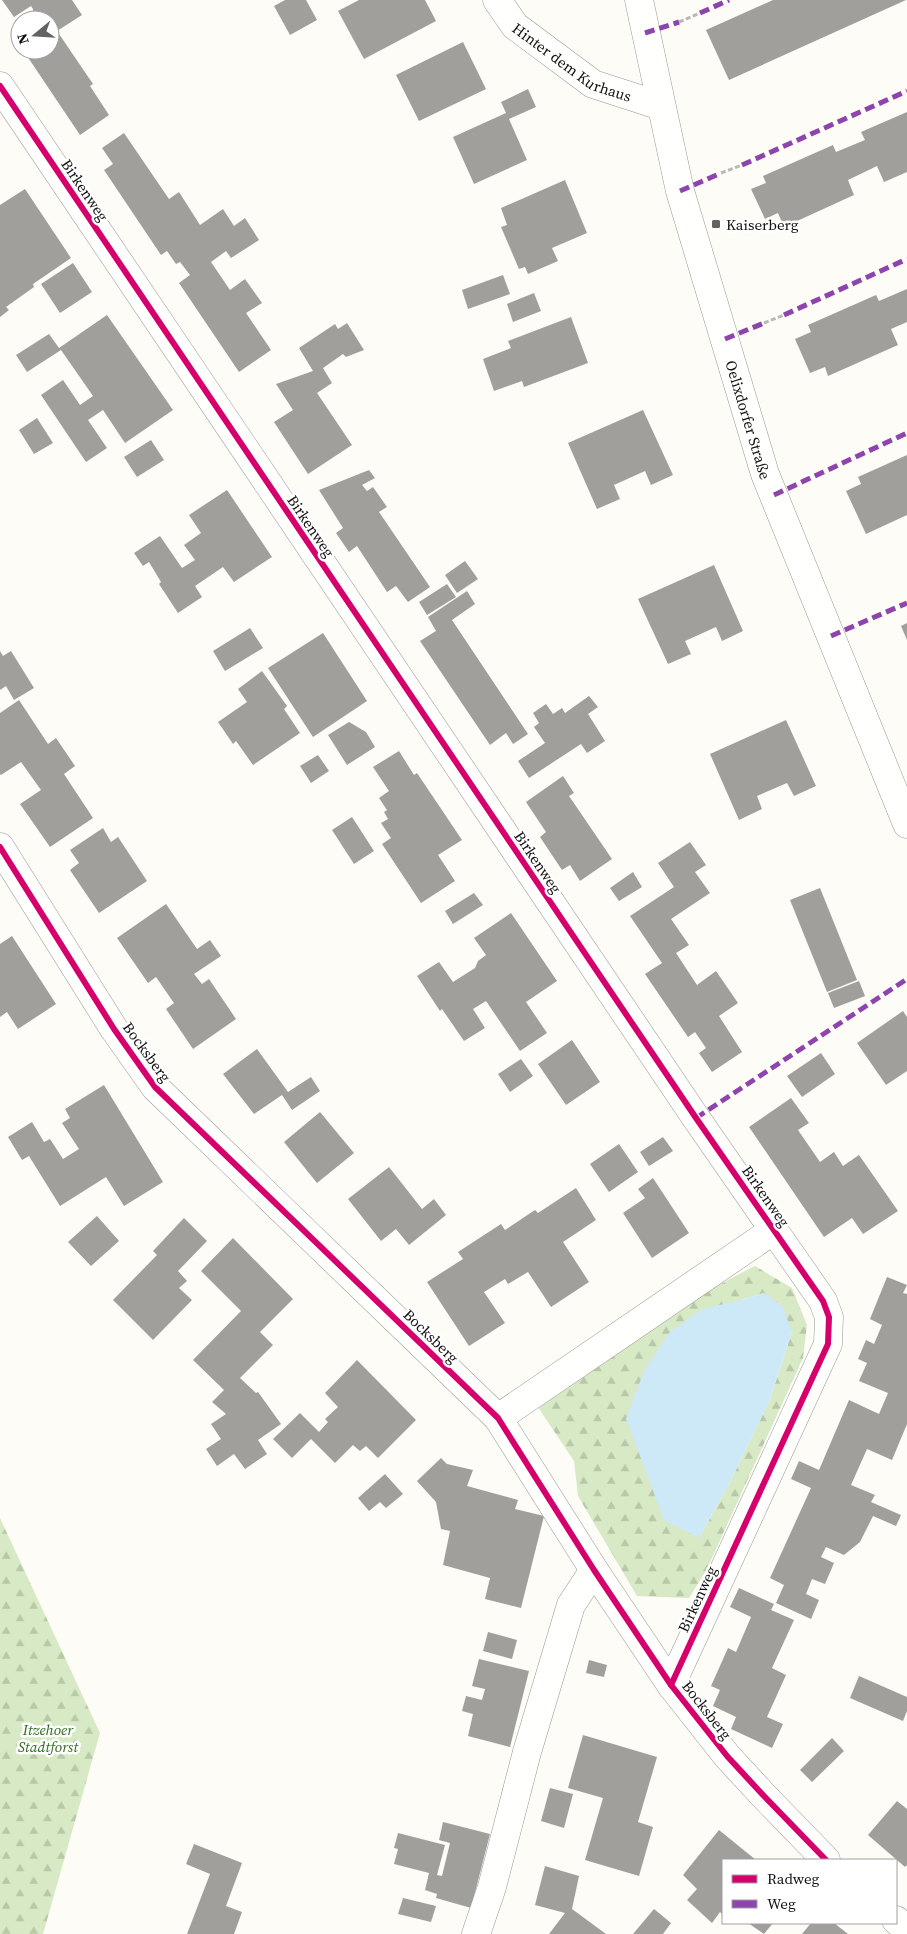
<svg xmlns="http://www.w3.org/2000/svg" width="907" height="1934" viewBox="0 0 907 1934" font-family="'Source Serif 4',serif">
  <style>
    .forest { fill: url(#forest-firs); fill-rule: evenodd }
    .water { fill: #cde8f7 }
    .building { fill: #a19f9c }
    .lines { fill: none; stroke-linecap: round; stroke-linejoin: round }
    .minor-casing { stroke: #979795; stroke-width: 29 }
    .tertiary-casing { stroke: #979795; stroke-width: 29 }
    .path { stroke: #b9b9b8; stroke-width: 3; stroke-dasharray: 5 2.5; stroke-linecap: butt }
    .minor { stroke: #fffffe; stroke-width: 28 }
    .tertiary { stroke: #fffffe; stroke-width: 28 }
    .quiet { stroke: #8e44ad; stroke-width: 5; stroke-dasharray: 10 5; stroke-linecap: butt }
    .cycleway-casing { stroke: #fff; stroke-width: 9 }
    .cycleway { stroke: #d6006c; stroke-width: 6 }
    .poi-dot { fill: #646362; stroke: #fff; stroke-width: 2 }
    .labels { text-anchor: middle; dominant-baseline: central; stroke-width: 5; stroke-linejoin: round; paint-order: stroke }
    .street-label { font-size: 15px; fill: #111; stroke: #fff }
    .poi-label { font-size: 15px; fill: #111; stroke: #fff; text-anchor: start }
    .park-label { font-size: 15px; font-style: italic; fill: #2f6b1f; stroke: #fff }
  </style>
  <defs>
    <pattern id="forest-firs" width="22" height="20" patternUnits="userSpaceOnUse" patternTransform="scale(1.25)"><rect width="22" height="20" fill="#d8eac5"/><path d="M5 1l3.5 6h-7zM16 11l3.5 6h-7z" fill="#b8c8a8"/></pattern>
  </defs>
  <rect width="100%" height="100%" fill="#fdfcf7"/>
  <g class="forest">
    <path d="M755 1266 792 1288 807 1325 803 1358 707 1569 689 1598 637 1596 578 1496 574 1461 538 1407C609 1357 677 1304 755 1266ZM764 1293 792 1332 769 1402 729 1484 699 1538 741 1300Z"/>
    <polygon points="0,1518 100,1733 43,1934 0,1934"/>
  </g>
  <polygon class="water" points="764,1293 783,1307 792,1332 769,1402 729,1484 699,1538 664,1520 626,1419 644,1371 669,1333 702,1309 741,1300"/>
  <g class="building">
    <polygon points="2,0 72,0 82,15 57,31 93,84 90,86 109,115 80,135 23,50 50,50 50,20 29,20 33,17 33,9 31,6 14,17"/>
    <polygon points="285,0 306,0 317,20 290,35 274,6"/>
    <polygon points="359,0 425,0 436,21 364,59 338,11"/>
    <polygon points="773,0 906,0 729,80 706,30"/>
    <polygon points="20,27 20,46 12,33"/>
    <polygon points="463,42 486,89 419,121 396,75"/>
    <polygon points="528,89 536,107 509,119 527,160 474,184 453,137 506,113 501,102"/>
    <polygon points="907,112 907,172 884,182 877,166 848,180 854,195 784,227 778,213 765,219 751,189 766,183 763,176 833,145 836,152 865,140 861,132"/>
    <polygon points="124,133 169,199 179,192 200,225 223,209 234,226 245,218 259,240 231,258 226,251 211,262 230,290 245,279 262,303 246,313 271,350 239,372 179,283 190,275 180,262 176,264 167,251 161,255 104,170 113,164 102,148"/>
    <polygon points="565,180 587,233 552,248 558,261 528,274 525,267 519,269 501,227 507,225 501,208"/>
    <polygon points="25,189 71,258 33,284 34,287 6,307 9,310 0,317 0,205"/>
    <polygon points="73,263 92,292 60,313 41,284"/>
    <polygon points="503,275 510,294 468,309 462,290"/>
    <polygon points="907,289 907,322 891,329 898,345 828,376 825,367 810,373 795,339 811,332 808,325 876,295 879,301"/>
    <polygon points="534,293 541,311 513,322 507,304"/>
    <polygon points="107,315 173,410 125,443 103,410 88,420 107,448 86,462 41,395 63,380 80,405 93,396 61,350 27,372 16,355 49,334 59,348"/>
    <polygon points="571,317 588,363 524,387 522,381 494,391 483,359 511,348 508,341"/>
    <polygon points="347,323 364,350 346,357 343,354 323,368 332,383 317,393 352,445 308,474 274,422 293,410 276,384 313,371 299,348 335,324 338,329"/>
    <polygon points="643,410 673,475 651,485 645,471 614,485 620,499 597,509 568,443"/>
    <polygon points="37,418 53,443 34,454 19,430"/>
    <polygon points="151,440 164,460 137,477 124,457"/>
    <polygon points="907,455 907,515 866,534 846,491 861,484 858,477"/>
    <polygon points="369,470 375,478 362,485 367,491 373,487 387,507 379,512 430,587 408,602 396,586 387,592 357,546 349,552 336,533 343,528 319,490"/>
    <polygon points="227,490 272,557 234,582 223,567 195,586 202,597 178,613 159,584 161,582 149,562 143,566 134,553 160,536 182,568 195,560 184,545 201,533 189,515"/>
    <polygon points="465,561 478,579 457,593 445,575"/>
    <polygon points="714,565 743,631 722,641 716,627 685,641 691,654 668,664 638,599"/>
    <polygon points="447,584 456,597 427,615 419,602"/>
    <polygon points="467,591 475,604 452,620 528,734 513,744 506,733 490,745 420,641 436,631 428,617"/>
    <polygon points="907,623 907,640 901,626"/>
    <polygon points="250,628 263,648 225,671 213,651"/>
    <polygon points="323,633 367,701 313,737 268,668"/>
    <polygon points="0,651 3,656 11,651 34,688 14,700 6,686 0,690"/>
    <polygon points="262,671 287,706 284,709 300,733 253,765 236,741 233,744 218,722 247,702 238,689"/>
    <polygon points="589,696 598,707 588,714 605,741 587,753 581,744 529,778 518,761 545,743 534,727 539,723 533,713 546,704 553,714 562,708 565,713"/>
    <polygon points="19,700 48,744 56,738 75,766 64,774 93,818 50,847 20,804 41,790 21,762 1,775 0,774 0,713"/>
    <polygon points="786,720 816,786 794,796 787,783 757,796 762,809 739,820 710,754"/>
    <polygon points="349,722 366,732 375,747 347,765 328,735"/>
    <polygon points="399,751 414,775 417,773 462,840 438,855 455,881 421,903 382,844 391,838 381,823 388,819 384,812 387,810 379,798 389,791 373,767"/>
    <polygon points="318,755 329,771 311,783 300,766"/>
    <polygon points="563,776 574,793 569,796 612,859 580,881 570,865 562,870 540,837 546,832 526,802"/>
    <polygon points="352,817 374,851 354,864 332,830"/>
    <polygon points="103,828 111,842 118,837 147,881 99,913 70,870 79,863 70,850"/>
    <polygon points="690,842 706,865 695,872 710,893 671,919 689,945 676,953 697,985 716,971 738,1003 719,1016 742,1052 712,1072 699,1053 706,1048 695,1032 688,1037 645,974 662,963 630,916 674,887 658,863"/>
    <polygon points="633,872 642,887 619,901 610,888"/>
    <polygon points="820,888 857,980 827,992 790,900"/>
    <polygon points="474,893 483,905 453,924 445,911"/>
    <polygon points="166,904 197,949 210,940 221,956 194,974 202,984 209,979 236,1019 193,1049 166,1009 174,1003 167,993 156,977 148,983 117,938"/>
    <polygon points="511,913 557,981 526,1002 547,1033 520,1051 486,1001 473,1009 485,1028 464,1041 442,1009 440,1011 417,976 439,962 453,982 475,968 478,961 486,955 474,938"/>
    <polygon points="12,936 56,1004 18,1029 7,1012 0,1017 0,944"/>
    <polygon points="859,981 865,996 834,1008 828,993"/>
    <polygon points="903,1011 907,1017 907,1071 886,1085 857,1043"/>
    <polygon points="572,1040 600,1082 566,1105 538,1064"/>
    <polygon points="257,1049 288,1092 311,1077 320,1091 292,1110 282,1095 254,1114 223,1074"/>
    <polygon points="821,1053 835,1074 802,1097 787,1076"/>
    <polygon points="521,1059 533,1076 510,1092 498,1074"/>
    <polygon points="104,1085 163,1182 124,1206 106,1177 60,1206 29,1156 22,1160 8,1137 32,1122 44,1142 50,1139 63,1159 79,1149 62,1123 70,1118 65,1109"/>
    <polygon points="791,1098 809,1123 798,1130 820,1162 834,1152 843,1166 859,1155 898,1211 863,1234 852,1218 824,1237 749,1127"/>
    <polygon points="320,1112 354,1153 317,1183 284,1142"/>
    <polygon points="663,1137 673,1151 649,1166 640,1152"/>
    <polygon points="619,1144 638,1172 609,1192 590,1164"/>
    <polygon points="389,1167 422,1209 434,1199 446,1215 409,1245 396,1229 381,1241 348,1199"/>
    <polygon points="653,1178 689,1233 652,1258 623,1213 645,1198 638,1189"/>
    <polygon points="576,1188 596,1220 563,1242 589,1282 551,1307 528,1272 508,1284 505,1279 484,1292 505,1323 469,1346 427,1282 463,1259 458,1252 501,1224 505,1230 535,1210 538,1213"/>
    <polygon points="97,1216 119,1241 91,1266 68,1242"/>
    <polygon points="184,1218 207,1241 178,1271 187,1281 179,1288 192,1300 153,1340 113,1300 157,1255 153,1251"/>
    <polygon points="233,1238 293,1299 260,1332 273,1345 240,1378 256,1393 258,1392 281,1424 258,1440 267,1454 245,1469 234,1454 217,1466 206,1449 221,1439 211,1424 226,1414 212,1402 224,1390 193,1360 241,1311 201,1271"/>
    <polygon points="887,1277 907,1285 903,1293 907,1294 907,1424 892,1460 867,1449 851,1485 875,1495 871,1502 901,1515 896,1526 873,1516 860,1542 844,1555 826,1547 821,1557 834,1563 825,1584 812,1579 806,1594 819,1600 811,1619 776,1603 784,1585 770,1578 811,1488 791,1479 799,1461 819,1470 849,1400 879,1414 888,1393 859,1381 867,1363 858,1359 866,1340 874,1344 882,1325 870,1319"/>
    <polygon points="357,1360 416,1420 378,1458 366,1446 360,1451 353,1445 335,1463 311,1439 292,1458 273,1439 300,1413 319,1432 328,1422 325,1419 338,1407 325,1393"/>
    <polygon points="441,1458 447,1464 473,1470 467,1486 518,1500 515,1509 544,1516 521,1608 485,1599 490,1578 443,1565 450,1531 441,1529 436,1502 417,1481"/>
    <polygon points="385,1474 403,1494 386,1508 380,1502 369,1511 358,1498"/>
    <polygon points="739,1588 774,1604 771,1610 794,1620 772,1668 786,1675 767,1717 783,1724 772,1748 731,1729 736,1717 713,1706 720,1690 711,1686 728,1648 736,1652 751,1617 730,1607"/>
    <polygon points="488,1632 517,1640 512,1659 483,1651"/>
    <polygon points="479,1659 529,1671 510,1747 468,1736 473,1714 462,1711 466,1696 482,1700 485,1689 472,1686"/>
    <polygon points="589,1660 607,1665 604,1677 586,1673"/>
    <polygon points="859,1676 907,1697 907,1711 903,1721 850,1698"/>
    <polygon points="583,1735 657,1757 638,1822 653,1827 639,1876 585,1860 603,1798 568,1788"/>
    <polygon points="832,1738 844,1751 812,1782 800,1770"/>
    <polygon points="550,1788 573,1794 564,1828 541,1821"/>
    <polygon points="897,1801 907,1809 907,1865 905,1867 868,1835"/>
    <polygon points="443,1822 490,1834 471,1908 436,1898 437,1894 425,1890 429,1873 394,1864 398,1849 394,1848 398,1833 445,1845 437,1875 442,1876 450,1843 439,1840"/>
    <polygon points="719,1830 756,1860 723,1860 723,1915 720,1912 712,1923 687,1900 697,1889 683,1875"/>
    <polygon points="194,1844 242,1863 226,1906 242,1912 234,1934 187,1934 210,1874 186,1864"/>
    <polygon points="545,1866 579,1876 572,1909 606,1934 549,1934 565,1913 535,1905"/>
    <polygon points="403,1898 436,1906 431,1922 398,1914"/>
    <polygon points="654,1909 671,1923 663,1934 633,1934"/>
    <polygon points="748,1923 773,1923 764,1934"/>
    <polygon points="811,1923 834,1923 848,1934 802,1934"/>
  </g>
  <g class="lines">
    <g class="minor-casing">
      <g id="minor">
        <path id="s1" d="M497 0 515 26 593 84 661 106"/>
        <polyline points="0,86 696,1118 823,1301 829,1317 828,1344 671,1685"/>
        <polyline points="0,847 114,1029 155,1087 498,1418 594,1570 671,1685 727,1756 763,1795 826,1860"/>
        <polyline points="498,1418 774,1230"/>
        <polyline points="896,1920 907,1929"/>
        <polyline points="476,1934 492,1887 527,1752 571,1605 594,1570"/>
      </g>
    </g>
    <g class="tertiary-casing">
      <g id="tertiary">
        <path id="s2" d="M639 0 680 191 765 474 907 824"/>
      </g>
    </g>
    <g class="path">
      <polyline points="679,22 700,13"/>
      <polyline points="721,173 742,165"/>
      <polyline points="764,323 784,315"/>
    </g>
    <use href="#minor" class="minor"/>
    <use href="#tertiary" class="tertiary"/>
    <g class="quiet">
      <polyline points="700,13 729,0"/>
      <polyline points="645,33 679,22"/>
      <polyline points="742,165 907,91"/>
      <polyline points="680,191 721,173"/>
      <polyline points="784,315 907,259"/>
      <polyline points="725,339 764,323"/>
      <polyline points="774,495 907,433"/>
      <polyline points="831,636 907,603"/>
      <polyline points="696,1118 907,979"/>
    </g>
    <g class="cycleway-casing">
      <g id="cycleway">
        <polyline points="0,86 696,1118 823,1301 829,1317 828,1344 671,1685"/>
        <polyline points="0,847 114,1029 155,1087 498,1418 594,1570 671,1685 727,1756 763,1795 826,1860"/>
      </g>
    </g>
    <use href="#cycleway" class="cycleway"/>
  </g>
  <rect class="poi-dot" x="711" y="219" width="10" height="10" rx="2.5"/>
  <g class="labels">
    <g class="street-label">
      <text stroke="none"><textPath href="#s1" startOffset="100">Hinter dem Kurhaus</textPath></text>
      <text transform="translate(85 190) rotate(56)">Birkenweg</text>
      <text stroke="none"><textPath href="#s2" startOffset="434">Oelixdorfer Straße</textPath></text>
      <text transform="translate(311 526) rotate(56)">Birkenweg</text>
      <text transform="translate(538 862) rotate(56)">Birkenweg</text>
      <text transform="translate(147 1052) rotate(54)">Bocksberg</text>
      <text transform="translate(766 1196) rotate(55)">Birkenweg</text>
      <text transform="translate(431 1336) rotate(44)">Bocksberg</text>
      <text transform="translate(697 1599) rotate(-65)">Birkenweg</text>
      <text transform="translate(707 1710) rotate(52)">Bocksberg</text>
    </g>
    <g class="poi-label">
      <text x="726" y="224">Kaiserberg</text>
    </g>
    <g class="park-label">
      <text x="48" y="1729">Itzehoer<tspan x="48" dy="17">Stadtforst</tspan></text>
    </g>
  </g>
  <rect x="722" y="1859" width="175" height="65" fill="#ffffff" stroke="#a0a0a0"/>
  <rect x="732" y="1875" width="25" height="8" fill="#d6006c" stroke="#a0a0a0"/>
  <text x="767" y="1884" font-size="15" fill="#111111">Radweg</text>
  <rect x="732" y="1900" width="25" height="8" fill="#8e44ad" stroke="#a0a0a0"/>
  <text x="767" y="1909" font-size="15" fill="#111111">Weg</text>
  <g transform="translate(35 35) rotate(252)"><circle r="24" fill="#ffffff" stroke="#a0a0a0"/>
  <path d="M0-4L9 19L0 12L-9 19Z" fill="#646362"/>
  <text y="-8" font-size="14" font-weight="bold" text-anchor="middle" fill="#111111">N</text>
  </g>
</svg>
